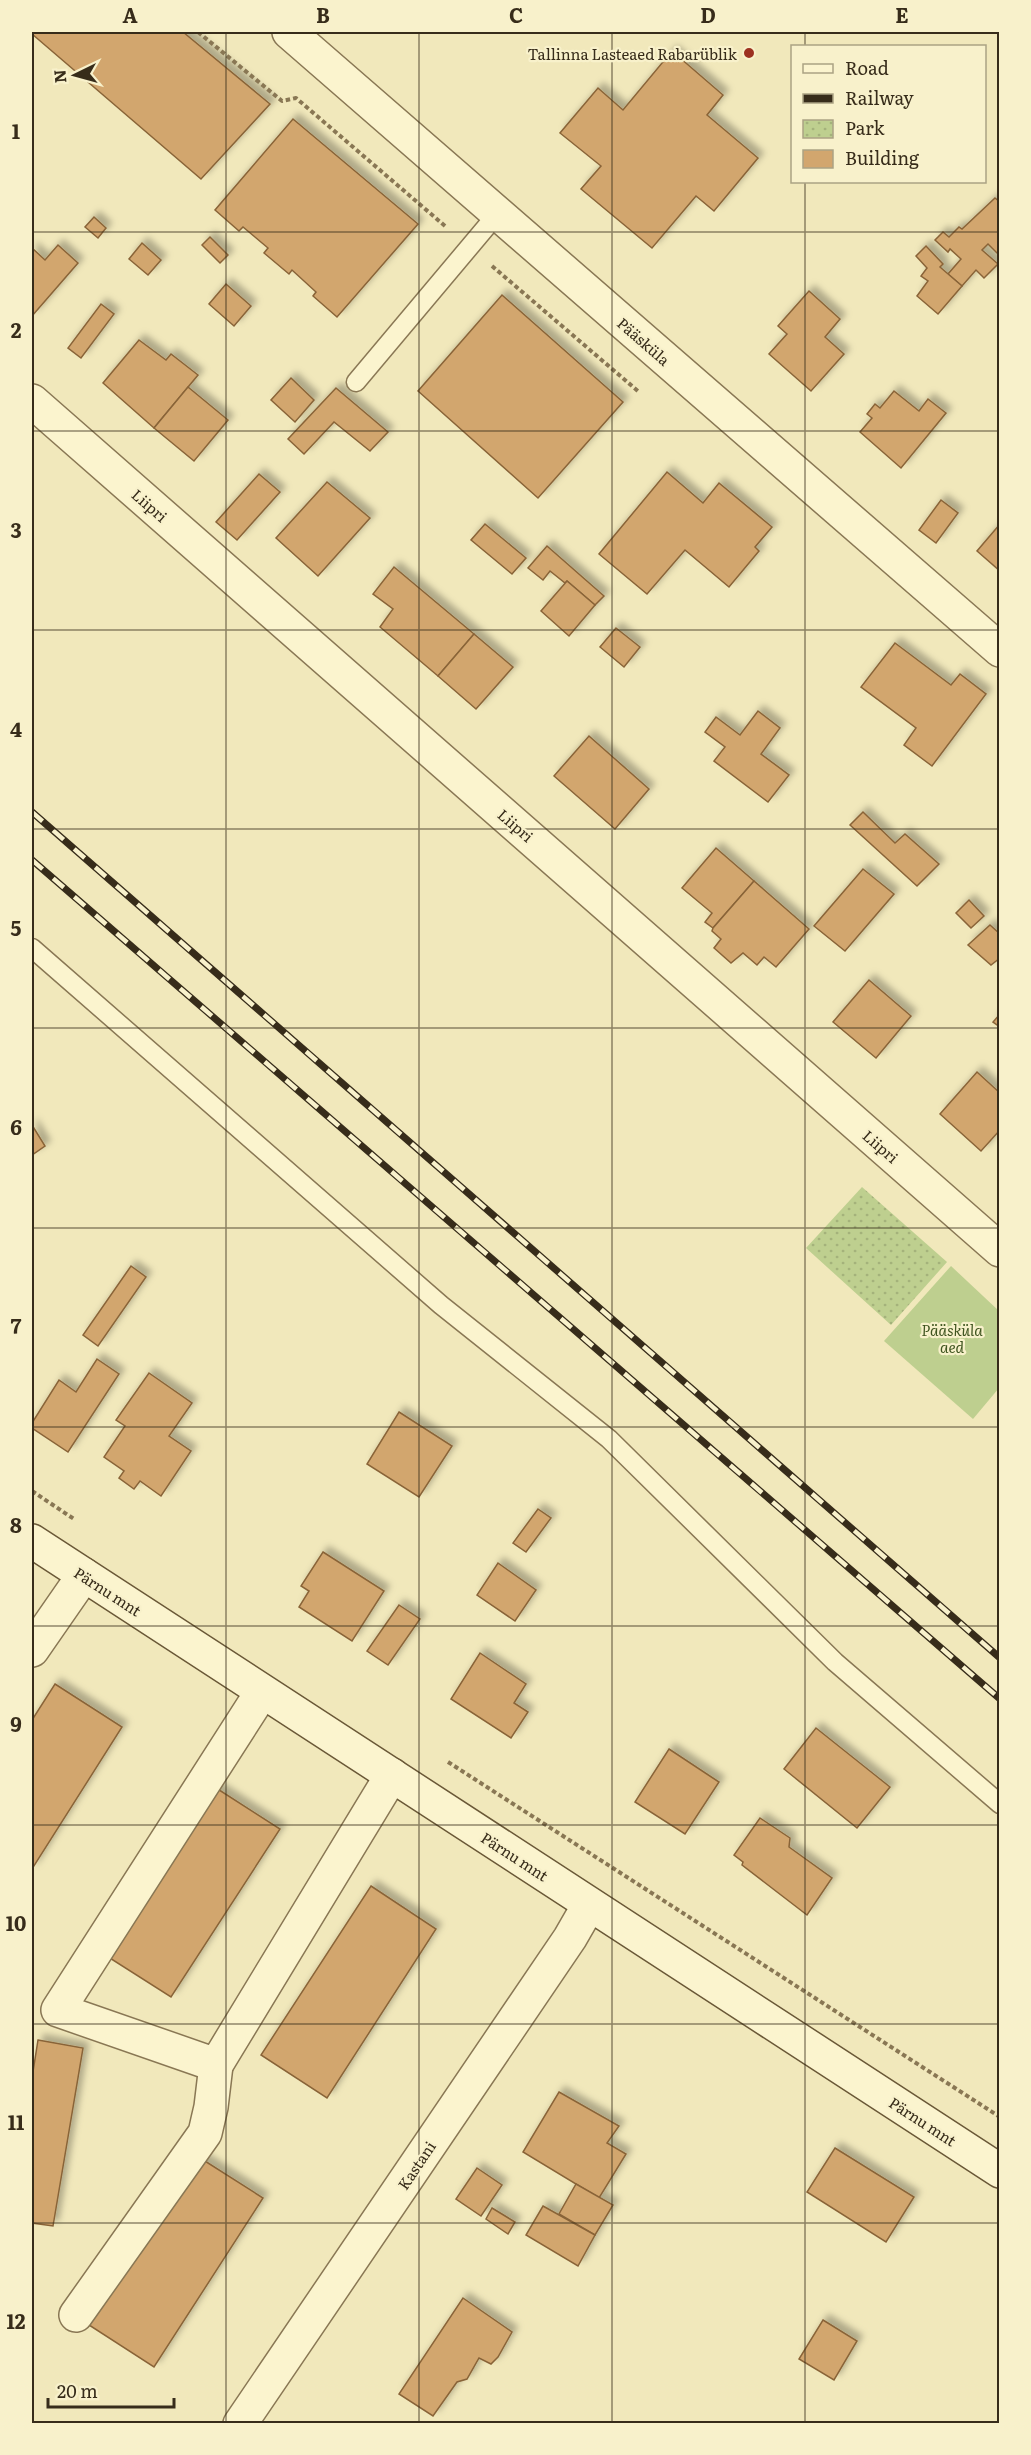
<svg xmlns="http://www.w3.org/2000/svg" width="1031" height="2455" viewBox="0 0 1031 2455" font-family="Literata,serif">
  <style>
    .green { fill: #becf8f }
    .park { fill: url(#park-dots) }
    .building { fill: #d2a66e; stroke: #896438; stroke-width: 1.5; filter: url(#shadow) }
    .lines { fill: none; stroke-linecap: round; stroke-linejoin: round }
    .lane-casing { stroke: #897754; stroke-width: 21 }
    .street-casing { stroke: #897754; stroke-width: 36 }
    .secondary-casing { stroke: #6a5837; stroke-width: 36 }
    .path { stroke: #897754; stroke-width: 4; stroke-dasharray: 4.5 3; stroke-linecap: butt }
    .lane { stroke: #fbf4ce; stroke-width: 18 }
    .street { stroke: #fbf4ce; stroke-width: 33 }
    .secondary { stroke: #fbf4ce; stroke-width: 33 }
    .rail-casing { stroke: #372c1a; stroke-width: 7 }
    .rail { stroke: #f8f1cb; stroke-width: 4.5; stroke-dasharray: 14; stroke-linecap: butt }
    .grid { fill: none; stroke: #372c1a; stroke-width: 1.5; stroke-opacity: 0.55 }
    .poi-dot { fill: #9c3120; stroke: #f8f1cb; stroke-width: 2 }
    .labels { text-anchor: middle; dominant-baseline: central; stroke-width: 4.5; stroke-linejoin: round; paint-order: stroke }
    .poi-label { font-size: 15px; fill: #372c1a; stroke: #f8f1cb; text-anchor: end }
    .street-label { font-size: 15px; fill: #372c1a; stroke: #f8f1cb }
    .park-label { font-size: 15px; font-style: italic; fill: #3f541f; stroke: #f8f1cb }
    .neatline { fill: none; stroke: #372c1a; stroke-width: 2 }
    .grid-label { font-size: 20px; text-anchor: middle; font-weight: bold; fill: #372c1a }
  </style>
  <defs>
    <pattern id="park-dots" width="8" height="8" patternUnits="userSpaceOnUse" patternTransform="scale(1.5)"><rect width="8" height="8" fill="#becf8f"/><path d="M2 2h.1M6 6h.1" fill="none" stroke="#a4b27b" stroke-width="1.8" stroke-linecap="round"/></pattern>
    <filter id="shadow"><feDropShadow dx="5.5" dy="-5.5" stdDeviation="3" flood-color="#0004"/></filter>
  </defs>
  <rect width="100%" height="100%" fill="#f1e8bb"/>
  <polygon class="green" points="951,1266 999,1311 999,1388 973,1419 884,1341"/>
  <polygon class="park" points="862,1187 947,1262 891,1325 806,1248"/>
  <g class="building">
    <polygon points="32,32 183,32 270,104 201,179 32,34"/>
    <polygon points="672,51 723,95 707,115 758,158 714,211 696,196 652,248 581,189 601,166 560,133 598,88 623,110"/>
    <polygon points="293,119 418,224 337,317 313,296 316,292 292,270 289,274 264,253 268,248 243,227 239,231 215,210"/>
    <polygon points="995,198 1000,202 1000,256 988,244 982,250 998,264 984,278 976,270 962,286 948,274 961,259 950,249 948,252 935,240 943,232 949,237 959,227 962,229"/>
    <polygon points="94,217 106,228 98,238 85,227"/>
    <polygon points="210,237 228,255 220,263 202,245"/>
    <polygon points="142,243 161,260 148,275 129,259"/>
    <polygon points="58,245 78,263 32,316 32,248 45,260"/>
    <polygon points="926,246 943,264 940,267 962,286 938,314 917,296 928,281 921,276 927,268 916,256"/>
    <polygon points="226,284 251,306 234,326 209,304"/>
    <polygon points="809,291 840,319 825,337 844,354 811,391 769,354 787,334 778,326"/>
    <polygon points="502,295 623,402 538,498 418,391"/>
    <polygon points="101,304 114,314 81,358 68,348"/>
    <polygon points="139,340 166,360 171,354 198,375 154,428 103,383"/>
    <polygon points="291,378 314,400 295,422 271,400"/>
    <polygon points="188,387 228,420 194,461 154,428"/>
    <polygon points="336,388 388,432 370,451 334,422 304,454 288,439"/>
    <polygon points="894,391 919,411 928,399 946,413 901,468 860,432 872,418 867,414 875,404 880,408"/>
    <polygon points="667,472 703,503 719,483 772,527 755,547 759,551 729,587 685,550 647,594 599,554"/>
    <polygon points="259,474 280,492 237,540 216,522"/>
    <polygon points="327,482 370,518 318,576 276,538"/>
    <polygon points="941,500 958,513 936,543 919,530"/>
    <polygon points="485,524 526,558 512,574 471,540"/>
    <polygon points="1000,524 1000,571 977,551"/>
    <polygon points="547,546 604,596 595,605 567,581 565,583 550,571 543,580 528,568"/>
    <polygon points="394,567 474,634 438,676 380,627 393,609 373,594"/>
    <polygon points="567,581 595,605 569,636 541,611"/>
    <polygon points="616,628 640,647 624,667 600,647"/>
    <polygon points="474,634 513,667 476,709 438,676"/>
    <polygon points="895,643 951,685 960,674 986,694 932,766 904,745 916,728 861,687"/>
    <polygon points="758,711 780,728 761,754 789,775 768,802 714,761 725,747 705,732 716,717 740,735"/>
    <polygon points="589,736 649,789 615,829 554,776"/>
    <polygon points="863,812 895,843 905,834 939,864 917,886 850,825"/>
    <polygon points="716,848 754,881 713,928 705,922 712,913 682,888"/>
    <polygon points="863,869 894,894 845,951 814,926"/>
    <polygon points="754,881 809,929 776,967 764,957 757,965 743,953 731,963 714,948 721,939 712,931 713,928"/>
    <polygon points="969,900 984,916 971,928 956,913"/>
    <polygon points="990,925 1000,934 1000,958 991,965 968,945"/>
    <polygon points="869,980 911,1016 876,1058 833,1022"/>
    <polygon points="1000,1014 1000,1027 993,1022"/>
    <polygon points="977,1072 1000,1093 1000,1130 981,1151 940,1114"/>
    <polygon points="32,1125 45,1146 32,1155"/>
    <polygon points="131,1266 146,1277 98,1346 83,1335"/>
    <polygon points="97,1359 119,1374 68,1452 32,1428 32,1423 59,1380 76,1392"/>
    <polygon points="149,1373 192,1403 169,1436 191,1451 161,1496 140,1481 134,1489 119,1478 124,1471 104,1457 125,1426 116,1420"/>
    <polygon points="399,1412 452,1446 419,1497 367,1464"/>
    <polygon points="538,1509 551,1518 526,1552 513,1543"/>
    <polygon points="323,1552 384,1591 352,1641 299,1607 309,1591 301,1586"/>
    <polygon points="498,1563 536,1590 515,1621 477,1595"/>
    <polygon points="399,1605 420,1619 388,1665 367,1651"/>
    <polygon points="480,1653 526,1684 514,1703 528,1712 511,1738 451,1699"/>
    <polygon points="55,1684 122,1727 32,1869 32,1720"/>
    <polygon points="816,1728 890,1787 857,1828 784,1769"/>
    <polygon points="669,1749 719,1782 685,1834 635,1802"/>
    <polygon points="213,1786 280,1829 171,1997 105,1955"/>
    <polygon points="760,1818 790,1838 789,1847 832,1878 807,1915 742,1865 743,1862 734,1855"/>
    <polygon points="371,1886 436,1929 327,2098 261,2055"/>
    <polygon points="38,2040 83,2048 53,2226 32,2223 32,2078"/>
    <polygon points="559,2092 619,2126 607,2143 626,2154 599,2198 523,2152"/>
    <polygon points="835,2148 914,2197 886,2242 807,2192"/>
    <polygon points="197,2156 263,2198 154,2367 89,2325"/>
    <polygon points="477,2168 502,2185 481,2216 456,2199"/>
    <polygon points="576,2184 613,2205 595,2235 559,2214"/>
    <polygon points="543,2206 595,2235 578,2266 526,2235"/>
    <polygon points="492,2208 515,2222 508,2234 486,2219"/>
    <polygon points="463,2298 512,2332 498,2357 491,2364 479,2358 467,2379 457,2382 433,2416 399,2394"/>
    <polygon points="823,2320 857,2341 834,2380 799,2359"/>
  </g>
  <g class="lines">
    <g class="lane-casing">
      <g id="lane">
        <polyline points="356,382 498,213"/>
        <polyline points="32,948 441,1305 609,1439 835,1662 1000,1804"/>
      </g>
    </g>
    <g class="street-casing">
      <g id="street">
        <polyline points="289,32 1000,650"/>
        <polyline points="32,401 1000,1250"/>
        <polyline points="32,1650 84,1575"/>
        <polyline points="262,1692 58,2010 216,2065 392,1775"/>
        <polyline points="76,2315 205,2133 211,2107 216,2065"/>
        <polyline points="240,2424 570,1938 589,1905"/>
      </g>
    </g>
    <g class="secondary-casing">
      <polyline id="secondary" points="32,1541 1000,2171"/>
    </g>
    <g class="path">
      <polyline points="198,32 282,101 296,98 445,226"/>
      <polyline points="492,266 639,392"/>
      <polyline points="32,1491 74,1519"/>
      <polyline points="448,1762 1000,2117"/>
    </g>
    <use href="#lane" class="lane"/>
    <use href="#street" class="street"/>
    <use href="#secondary" class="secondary"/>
    <g class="rail-casing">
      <g id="rail">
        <polyline points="32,812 1000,1658"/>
        <polyline points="32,860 1000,1699"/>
      </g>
    </g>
    <use href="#rail" class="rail"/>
  </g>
  <path class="grid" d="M226 32V2424M419 32V2424M612 32V2424M805 32V46M805 182V2424M32 232H1000M32 431H1000M32 630H1000M32 829H1000M32 1028H1000M32 1228H1000M32 1427H1000M32 1626H1000M32 1825H1000M32 2024H1000M32 2223H1000"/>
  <circle class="poi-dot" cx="749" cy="53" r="6"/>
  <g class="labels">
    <g class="poi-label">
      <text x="737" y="53">Tallinna Lasteaed Rabarüblik</text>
    </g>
    <g class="street-label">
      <text transform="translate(644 341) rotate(41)">Pääsküla</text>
      <text transform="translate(150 505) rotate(41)">Liipri</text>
      <text transform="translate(516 825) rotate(41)">Liipri</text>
      <text transform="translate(881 1146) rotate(41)">Liipri</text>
      <text transform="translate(108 1591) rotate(33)">Pärnu mnt</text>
      <text transform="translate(515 1856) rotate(33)">Pärnu mnt</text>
      <text transform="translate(923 2121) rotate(33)">Pärnu mnt</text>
      <text transform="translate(416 2165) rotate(-56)">Kastani</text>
    </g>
    <g class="park-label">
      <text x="952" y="1329">Pääsküla<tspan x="952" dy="17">aed</tspan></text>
    </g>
  </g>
  <rect width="1031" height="2455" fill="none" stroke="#f8f1cb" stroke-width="66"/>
  <rect x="791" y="45" width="195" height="138" fill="#f8f1cb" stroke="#aba284" stroke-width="1.5"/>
  <rect x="803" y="64" width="30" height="9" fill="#fbf4ce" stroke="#aba284" stroke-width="1.5"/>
  <text x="845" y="75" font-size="18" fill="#372c1a">Road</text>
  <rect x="803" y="94" width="30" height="9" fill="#372c1a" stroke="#aba284" stroke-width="1.5"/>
  <text x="845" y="105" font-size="18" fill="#372c1a">Railway</text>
  <rect x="803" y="120" width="30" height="18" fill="url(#park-dots)" stroke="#aba284" stroke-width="1.5"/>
  <text x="845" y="135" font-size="18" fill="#372c1a">Park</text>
  <rect x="803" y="150" width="30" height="18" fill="#d2a66e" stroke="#aba284" stroke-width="1.5"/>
  <text x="845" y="165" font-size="18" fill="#372c1a">Building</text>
  <g transform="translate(75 75) rotate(265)" stroke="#f8f1cb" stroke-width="4.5" paint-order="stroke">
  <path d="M0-4.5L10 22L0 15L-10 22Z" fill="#372c1a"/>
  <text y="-9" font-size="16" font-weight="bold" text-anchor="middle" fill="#372c1a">N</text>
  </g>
  <path d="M48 2398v9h126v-9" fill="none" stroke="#372c1a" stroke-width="3"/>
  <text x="57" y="2398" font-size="18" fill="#372c1a" stroke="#f8f1cb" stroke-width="4.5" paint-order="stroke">20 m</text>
  <rect x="33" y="33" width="965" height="2389" class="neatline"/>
  <g class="grid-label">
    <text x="130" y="23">A</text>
    <text x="323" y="23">B</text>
    <text x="516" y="23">C</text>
    <text x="708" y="23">D</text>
    <text x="902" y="23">E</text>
    <text x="16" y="139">1</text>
    <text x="16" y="338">2</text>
    <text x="16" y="538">3</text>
    <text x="16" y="737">4</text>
    <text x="16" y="936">5</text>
    <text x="16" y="1135">6</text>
    <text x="16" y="1334">7</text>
    <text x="16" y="1533">8</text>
    <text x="16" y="1732">9</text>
    <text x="16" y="1931">10</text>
    <text x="16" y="2130">11</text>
    <text x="16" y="2329">12</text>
  </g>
</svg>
